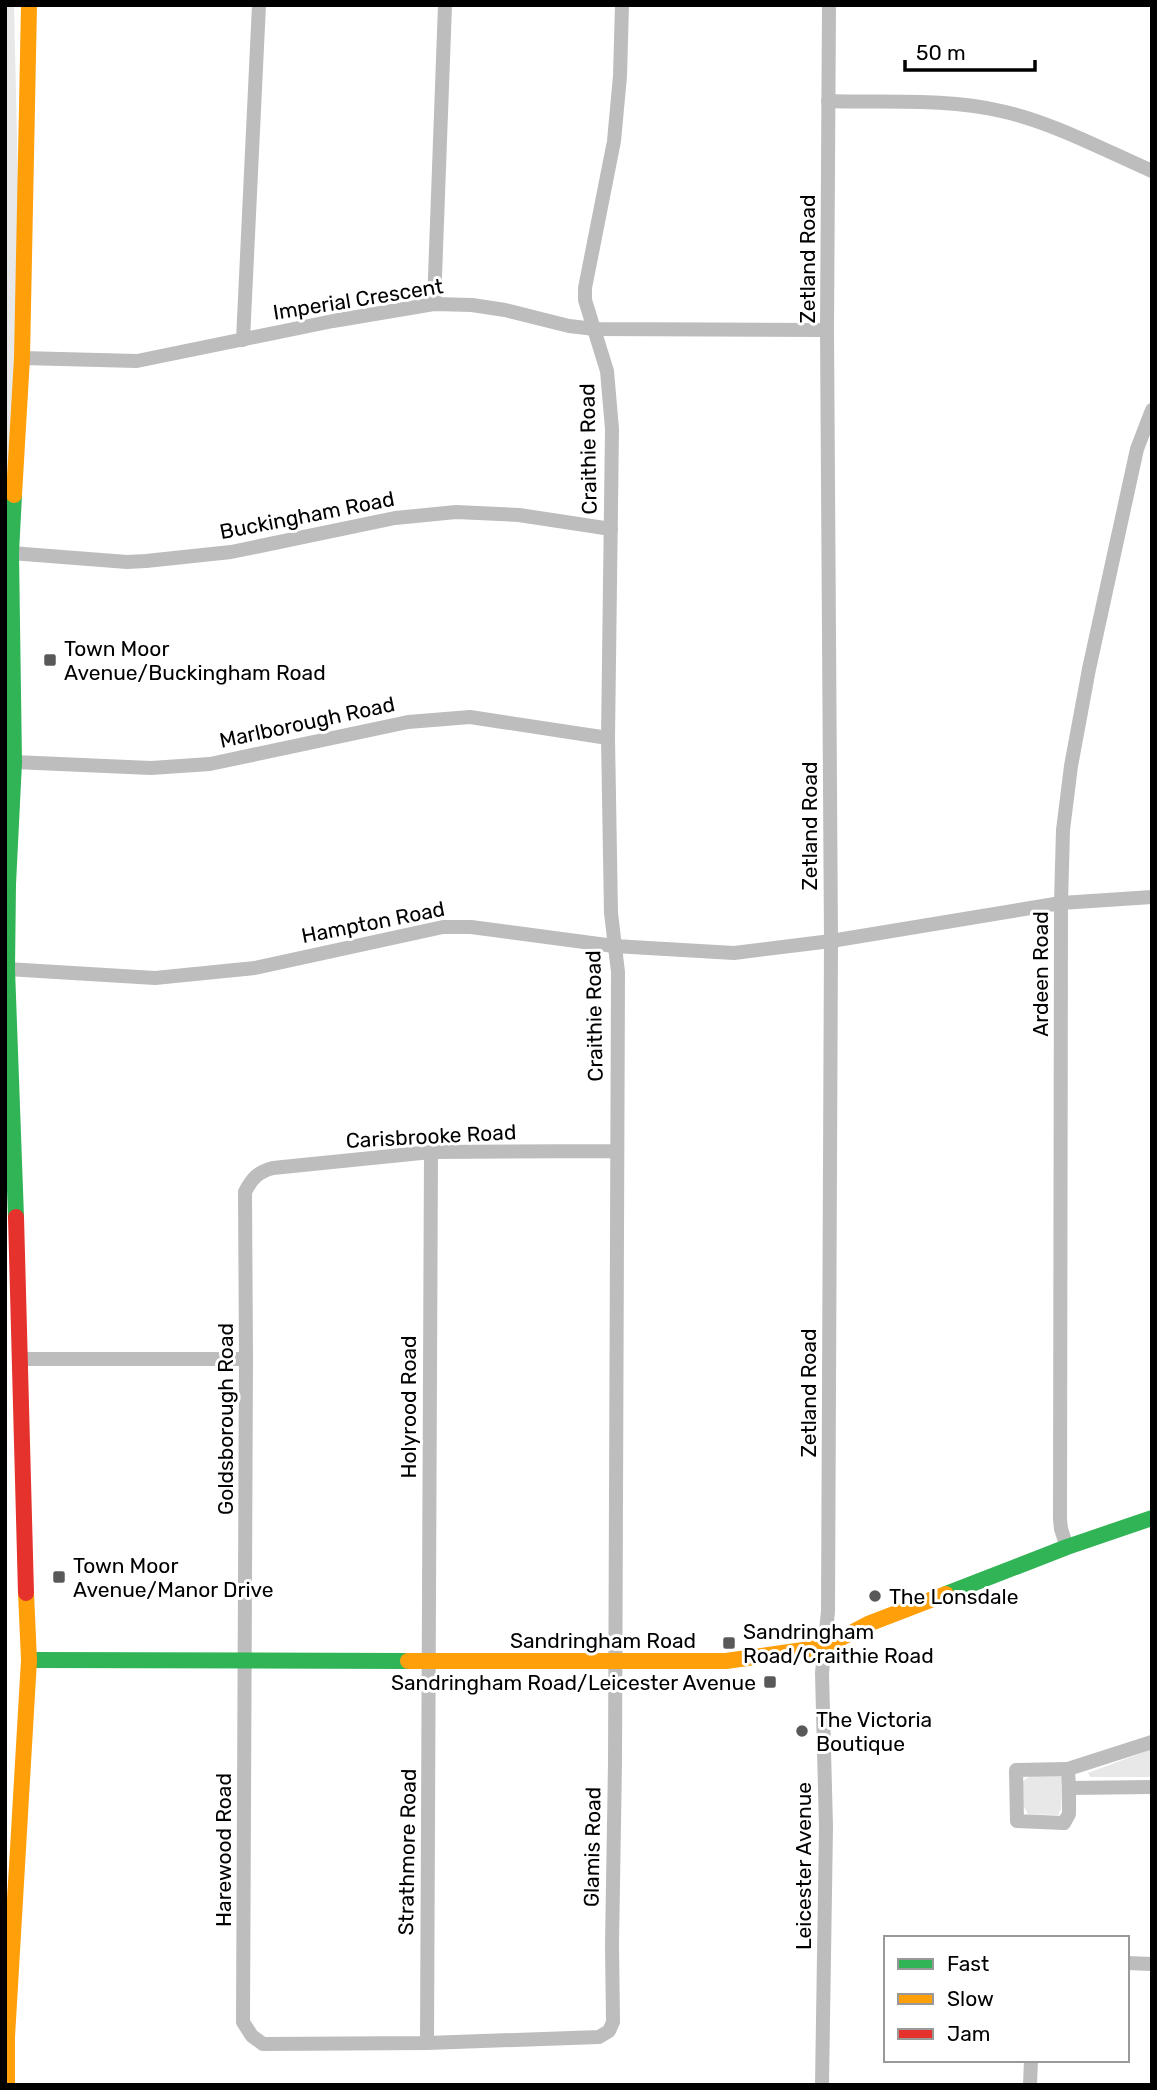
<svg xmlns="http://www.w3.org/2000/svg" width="1157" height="2090" viewBox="0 0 1157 2090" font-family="Rubik,sans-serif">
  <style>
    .green { fill: #e8e8e8 }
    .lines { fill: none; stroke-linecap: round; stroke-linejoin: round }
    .street { stroke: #bdbdbd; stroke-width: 14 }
    .fast { stroke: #30b455; stroke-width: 16 }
    .slow { stroke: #ff9f0a; stroke-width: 16 }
    .jam { stroke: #e5322d; stroke-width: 16 }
    .poi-dot { fill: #595959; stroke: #fff; stroke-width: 2.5 }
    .labels { text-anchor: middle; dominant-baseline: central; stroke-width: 6; stroke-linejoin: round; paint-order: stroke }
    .street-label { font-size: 21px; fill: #000; stroke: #fff }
    .poi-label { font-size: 21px; fill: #000; stroke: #fff; text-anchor: start }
  </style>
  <rect width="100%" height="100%" fill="#fff"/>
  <g class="green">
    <polygon points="5,5 14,5 22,358 5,1162"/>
    <polygon points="1152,1749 1152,1777 1090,1777 1088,1773"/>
    <polygon points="1058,1775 1063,1778 1061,1809 1058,1815 1028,1814 1023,1805 1023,1781 1030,1776"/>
  </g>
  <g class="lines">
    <g class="street">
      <path d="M828 101C885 103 945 98 1001 111 1052 122 1104 150 1152 171"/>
      <polyline points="434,304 445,5"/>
      <polyline points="243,340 259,5"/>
      <polyline points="22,358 137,361 333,321 434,304 472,305 505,310 569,326 595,329 827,330"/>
      <polyline points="11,553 127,562 146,561 231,552 395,518 456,512 519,515 611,529"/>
      <polyline points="14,762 151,768 210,764 408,722 470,717 608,738"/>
      <polyline points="7,969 155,978 255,968 443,927 471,927 614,946 734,953 831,941 1061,903 1152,897"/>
      <path d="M616 1151 431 1152 273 1168C258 1172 252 1178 245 1192L246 1359 243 2022 252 2036 263 2044 427 2043 599 2037 609 2031 613 2022 612 1945 615 1762 618 972 611 913 608 738 612 429 607 371 585 300V288L614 141 620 76 622 5"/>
      <polyline points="19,1359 246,1359"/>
      <polyline points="1067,1547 1061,1529 1060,1519 1061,903 1063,830 1071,766 1089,669 1137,449 1152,410"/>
      <polyline points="1152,1742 1068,1769 1069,1788 1152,1787"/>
      <polyline points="1068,1769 1016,1770 1017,1821 1064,1823 1069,1814 1069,1788"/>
      <polyline points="1127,1963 1152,1964"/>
      <polyline points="427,2043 431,1152"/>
      <polyline points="822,2085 826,1827 822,1673 828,1611 831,941 827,330 829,5"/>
      <polyline points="1030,2085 1031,2060"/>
    </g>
    <g class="fast">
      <polyline points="14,495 11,553 14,762 8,884 7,969 16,1217"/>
      <polyline points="946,1594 1067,1547 1152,1518"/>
      <polyline points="29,1660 408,1661"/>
    </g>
    <g class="slow">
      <polyline points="14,495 22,358 29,5"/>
      <polyline points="408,1661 726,1661 824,1647 868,1624 946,1594"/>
      <polyline points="7,2085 7,2037 29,1660 26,1593"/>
    </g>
    <polyline class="jam" points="16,1217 26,1593"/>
  </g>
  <g class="poi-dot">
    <rect x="43" y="653" width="14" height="14" rx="3.5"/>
    <rect x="52" y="1570" width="14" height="14" rx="3.5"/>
    <circle cx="875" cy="1596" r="7"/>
    <rect x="722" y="1636" width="14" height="14" rx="3.5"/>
    <rect x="763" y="1675" width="14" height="14" rx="3.5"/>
    <circle cx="802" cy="1731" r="7"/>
  </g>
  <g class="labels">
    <g class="street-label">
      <text transform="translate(807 259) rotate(-90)">Zetland Road</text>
      <text transform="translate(358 299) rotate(-9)">Imperial Crescent</text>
      <text transform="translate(588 449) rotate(-91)">Craithie Road</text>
      <text transform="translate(307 515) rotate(-11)">Buckingham Road</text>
      <text transform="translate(307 722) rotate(-12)">Marlborough Road</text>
      <text transform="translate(809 826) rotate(-90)">Zetland Road</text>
      <text transform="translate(373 922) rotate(-11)">Hampton Road</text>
      <text transform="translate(1040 974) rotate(-90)">Ardeen Road</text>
      <text transform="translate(594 1016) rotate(-91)">Craithie Road</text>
      <text transform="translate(431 1136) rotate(-3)">Carisbrooke Road</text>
      <text transform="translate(808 1393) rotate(-90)">Zetland Road</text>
      <text transform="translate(408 1407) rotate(-90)">Holyrood Road</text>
      <text transform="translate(225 1419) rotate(-90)">Goldsborough Road</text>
      <text x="603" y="1640">Sandringham Road</text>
      <text transform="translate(592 1847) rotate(-89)">Glamis Road</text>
      <text transform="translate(223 1850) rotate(-90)">Harewood Road</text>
      <text transform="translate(407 1852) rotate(-89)">Strathmore Road</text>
      <text transform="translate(803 1866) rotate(-90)">Leicester Avenue</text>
    </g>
    <g class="poi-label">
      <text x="64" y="648">Town Moor<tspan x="64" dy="24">Avenue/Buckingham Road</tspan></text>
      <text x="73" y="1565">Town Moor<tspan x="73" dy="24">Avenue/Manor Drive</tspan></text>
      <text x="889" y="1596">The Lonsdale</text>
      <text x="743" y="1631">Sandringham<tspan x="743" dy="24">Road/Craithie Road</tspan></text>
      <text x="756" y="1682" text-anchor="end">Sandringham Road/Leicester Avenue</text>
      <text x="816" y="1719">The Victoria<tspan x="816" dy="24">Boutique</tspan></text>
    </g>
  </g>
  <rect width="1157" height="2090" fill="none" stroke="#000000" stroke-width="14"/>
  <rect x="884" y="1936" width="245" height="126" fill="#ffffff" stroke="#999999" stroke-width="2"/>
  <rect x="898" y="1959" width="35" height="10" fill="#30b455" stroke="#999999" stroke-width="2"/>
  <text x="947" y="1971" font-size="21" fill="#000000">Fast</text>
  <rect x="898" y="1994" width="35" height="10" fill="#ff9f0a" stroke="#999999" stroke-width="2"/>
  <text x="947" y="2006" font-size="21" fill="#000000">Slow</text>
  <rect x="898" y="2029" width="35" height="10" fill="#e5322d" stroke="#999999" stroke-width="2"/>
  <text x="947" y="2041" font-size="21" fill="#000000">Jam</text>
  <path d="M905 60v10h130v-10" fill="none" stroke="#000000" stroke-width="3.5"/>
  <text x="916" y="60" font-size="21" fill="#000000" stroke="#ffffff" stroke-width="5" paint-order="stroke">50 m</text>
</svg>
